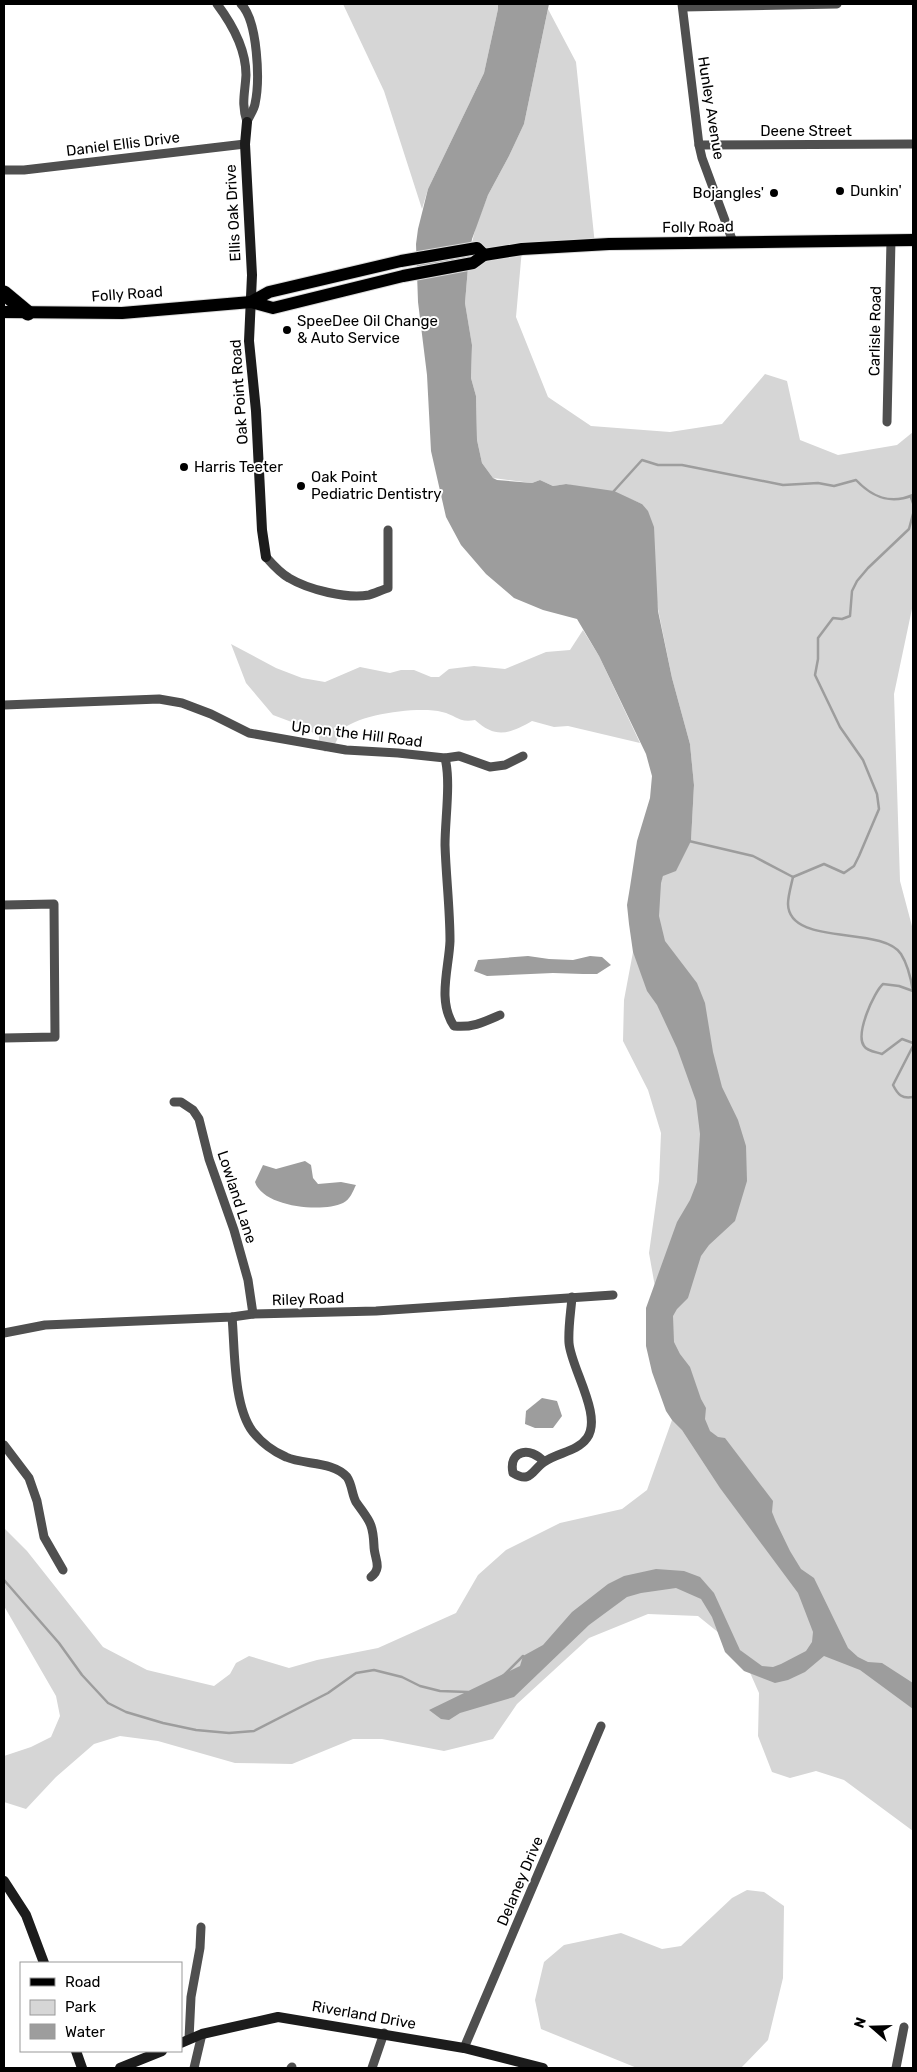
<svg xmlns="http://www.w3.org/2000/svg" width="917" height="2072" viewBox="0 0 917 2072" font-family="Rubik,sans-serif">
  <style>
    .green { fill: #d6d6d6 }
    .water { fill: #9d9d9d }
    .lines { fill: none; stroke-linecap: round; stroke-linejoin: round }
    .stream { stroke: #9d9d9d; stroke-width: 2.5 }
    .primary-casing { stroke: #dbdbdb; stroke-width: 14 }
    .highway-casing { stroke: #dbdbdb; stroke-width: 16 }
    .street { stroke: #4f4f4f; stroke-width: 9 }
    .secondary { stroke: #1c1c1c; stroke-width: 10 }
    .primary { stroke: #000; stroke-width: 12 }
    .highway { stroke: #000; stroke-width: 15 }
    .poi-dot { fill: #000; stroke: #fff; stroke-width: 2 }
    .labels { text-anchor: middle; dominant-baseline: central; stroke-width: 4; stroke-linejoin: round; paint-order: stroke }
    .street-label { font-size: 15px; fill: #000; stroke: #fff }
    .poi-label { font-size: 15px; fill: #000; stroke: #fff; text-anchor: start }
  </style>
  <rect width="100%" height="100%" fill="#fff"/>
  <g class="green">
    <polygon points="343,4 498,4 498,9 484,73 428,189 422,209 384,91"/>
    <polygon points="548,9 576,62 595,245 522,249 516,317 548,397 591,426 670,432 722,424 765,374 787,381 800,440 838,455 897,445 913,432 913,604 894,694 900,881 913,930 913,1831 844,1780 816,1771 790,1778 772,1772 758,1736 759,1693 740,1650 698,1616 648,1614 589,1638 517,1704 493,1739 444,1751 382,1739 353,1739 292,1764 235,1763 158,1741 120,1736 94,1744 56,1777 26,1809 4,1802 4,1756 31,1747 51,1737 60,1716 56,1696 4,1606 4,1528 27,1551 103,1647 147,1670 214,1686 230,1674 236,1663 249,1656 289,1668 317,1660 378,1648 456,1613 478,1575 506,1550 560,1523 622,1509 647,1490 672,1420 671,1377 649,1253 659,1181 661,1133 648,1090 623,1041 624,1000 633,952 663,876 691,841 694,785 690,744 672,678 658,609 642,504 628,498 566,484 553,486 540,480 532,483 493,478 482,463 477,440 476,396 471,378 472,345 465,303 469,255 476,226 488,195 509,156 524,124"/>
    <path d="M583 630 599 656 640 743 568 726 554 727 532 721C509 734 496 739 475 720 458 723 456 715 442 712 420 706 356 714 341 731 338 734 338 739 336 742 334 746 329 749 325 752L319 746V736L297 724 273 715 246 683 231 644 276 668 302 678 325 682 360 667 390 673 401 670H414L431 677H439L449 669 474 666 505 669 546 652 570 650Z"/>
    <polygon points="747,1890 764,1892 784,1906 783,1978 768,2040 741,2068 637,2068 541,2029 535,2000 544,1962 564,1945 621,1933 662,1949 681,1946 732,1898"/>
  </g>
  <g class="water">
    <polygon points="498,4 549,4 524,124 509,156 488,195 472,239 469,255 465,303 472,345 471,378 476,396 477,440 482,463 493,478 497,480 532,483 540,480 553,486 566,484 614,491 642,504 648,511 654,527 658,611 672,678 690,744 694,785 691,841 676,871 663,876 661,883 659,916 665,941 697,983 705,1003 713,1052 722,1087 738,1120 746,1146 747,1181 735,1221 709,1245 701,1256 688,1298 677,1309 673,1316 674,1342 680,1354 690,1367 701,1399 706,1408 705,1419 710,1431 718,1437 725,1438 773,1501 772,1512 776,1522 790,1551 801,1569 814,1578 848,1648 858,1657 868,1662 882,1663 913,1683 913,1709 860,1670 824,1656 805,1672 788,1680 775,1683 744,1671 725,1652 712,1617 701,1599 676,1588 641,1593 627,1597 589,1625 514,1697 460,1713 449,1720 441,1719 429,1710 520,1666 523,1656 543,1645 572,1612 608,1584 624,1576 656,1569 684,1571 700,1577 714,1593 740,1650 762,1666 773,1667 781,1664 806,1651 812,1642 813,1632 798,1593 720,1488 682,1430 672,1420 666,1411 652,1372 646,1346 646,1308 677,1222 690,1200 697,1182 700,1134 696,1101 677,1048 657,1005 647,991 633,952 629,924 627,905 630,887 637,841 650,798 652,776 646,754 599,656 577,619 543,610 514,598 486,574 461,545 446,517 431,451 427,375 418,302 416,244 418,229 428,189 484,73 498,9"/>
    <polygon points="528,956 549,959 573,960 590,956 602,957 611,965 597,974 583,974 553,973 487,976 474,971 478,960"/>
    <path d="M305 1161 311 1165 313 1178 318 1184 341 1182 356 1185C353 1191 350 1200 343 1203 322 1213 263 1207 255 1182L263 1165 276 1169Z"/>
    <polygon points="542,1398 557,1401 562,1416 553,1428 535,1428 525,1424 526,1411"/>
  </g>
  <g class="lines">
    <g class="stream">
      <path d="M613 492 642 460 658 465H682L783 485 818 483 834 486 856 480C872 497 890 505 913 495"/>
      <polyline points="911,497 913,503"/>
      <polyline points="689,841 753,856 793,877"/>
      <polyline points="793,877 824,864 844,873 854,866 859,856 879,809 877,794 863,760 840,727 815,675 818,659 818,638 833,618 842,619 850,616 852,591 857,581 868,568 909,529 913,514"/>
      <path d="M793 877C791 886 788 896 788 904 789 947 882 925 901 954 908 965 911 979 913 991L899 986 883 984C874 992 855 1034 864 1046 867 1051 876 1052 882 1054L902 1039 913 1043"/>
      <path d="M913 1046 893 1085C898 1095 902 1099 913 1097"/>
      <polyline points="4,1580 59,1643 82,1675 108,1703 126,1712 163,1723 196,1730 229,1733 254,1731 328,1693 356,1673 374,1670 402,1677 420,1686 440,1691 468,1692"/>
      <polyline points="503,1676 523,1656"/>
    </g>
    <g class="primary-casing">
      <g id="primary">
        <polyline points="251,302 269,292 401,261 477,248 484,255"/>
        <polyline points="4,312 122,313 251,302 273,308 403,276 473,263 484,255 522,249 609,244 913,240"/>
      </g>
    </g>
    <g class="highway-casing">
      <polyline id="highway" points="4,293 28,313"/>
    </g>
    <g class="street">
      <path d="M217 4C232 24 246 49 246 75 245 94 241 103 247 122"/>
      <path d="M241 4C258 21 260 81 255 104 254 110 249 116 247 122"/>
      <polyline points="682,4 699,145 702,158 733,242"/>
      <polyline points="683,7 837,4"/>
      <polyline points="699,145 913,144"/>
      <polyline points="4,170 24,170 245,144"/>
      <polyline points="887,422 891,240"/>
      <path d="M266 557C273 565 280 573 289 578 309 590 347 599 369 595 375 593 382 590 388 588V530"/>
      <polyline points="4,705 159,699 182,703 211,714 249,733 346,750 398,753 445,758 459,756 490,767 505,765 523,756"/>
      <path d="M445 758C451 782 445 819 445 845 446 877 450 909 450 941 449 968 437 1001 454 1026 472 1028 484 1022 500 1015"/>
      <polyline points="4,905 54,904 55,1037 4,1038"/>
      <polyline points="174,1102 181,1102 193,1110 199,1119 209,1159 234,1230 248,1280 253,1314"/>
      <path d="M232 1317C235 1349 233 1406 253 1432 261 1442 274 1452 286 1457 304 1465 333 1461 347 1477 352 1484 352 1495 356 1502 369 1521 373 1522 374 1546 374 1558 383 1568 371 1577"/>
      <polyline points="4,1333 45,1325 232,1317 253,1314 376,1311 613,1295"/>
      <polyline points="4,1445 29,1478 37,1501 44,1537 63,1570"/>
      <path d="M544 1462C531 1446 508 1450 513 1473 531 1484 532 1470 544 1462 558 1452 577 1452 587 1438 603 1416 571 1368 569 1343 568 1328 571 1311 572 1297"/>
      <polyline points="189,2039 191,1997 200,1948 201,1927"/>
      <polyline points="464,2048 601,1726"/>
      <polyline points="194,2068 202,2034"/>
      <polyline points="291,2068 292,2067"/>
      <polyline points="372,2068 384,2033"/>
      <polyline points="896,2068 904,2027"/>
    </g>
    <g class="secondary">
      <polyline points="247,122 245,144 252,275 249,341 256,411 262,530 266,557"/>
      <polyline points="4,1881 26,1915 44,1963"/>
      <polyline points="181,2043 202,2034 278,2017 464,2048 543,2068"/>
      <polyline points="76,2051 82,2068"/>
      <polyline points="120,2068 162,2051"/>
    </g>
    <use href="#primary" class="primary"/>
    <use href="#highway" class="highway"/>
  </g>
  <g class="poi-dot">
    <circle cx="840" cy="191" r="5"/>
    <circle cx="774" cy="193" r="5"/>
    <circle cx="287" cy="330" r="5"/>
    <circle cx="184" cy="467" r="5"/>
    <circle cx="301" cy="486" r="5"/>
  </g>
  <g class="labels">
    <g class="street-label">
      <text transform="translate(711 108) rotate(81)">Hunley Avenue</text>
      <text x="806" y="131">Deene Street</text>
      <text transform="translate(123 144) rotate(-7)">Daniel Ellis Drive</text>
      <text transform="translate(233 213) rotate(-93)">Ellis Oak Drive</text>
      <text transform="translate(698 227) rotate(-1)">Folly Road</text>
      <text transform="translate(127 294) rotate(-4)">Folly Road</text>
      <text transform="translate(875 331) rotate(-89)">Carlisle Road</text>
      <text transform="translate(239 392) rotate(-94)">Oak Point Road</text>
      <text transform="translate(357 734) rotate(7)">Up on the Hill Road</text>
      <text transform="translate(237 1197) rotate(72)">Lowland Lane</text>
      <text transform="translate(308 1299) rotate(-2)">Riley Road</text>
      <text transform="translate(520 1881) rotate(-67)">Delaney Drive</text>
      <text transform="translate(364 2015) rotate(10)">Riverland Drive</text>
    </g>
    <g class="poi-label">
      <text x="850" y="191">Dunkin'</text>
      <text x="764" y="193" text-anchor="end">Bojangles'</text>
      <text x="297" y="321">SpeeDee Oil Change<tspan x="297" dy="17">&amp; Auto Service</tspan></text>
      <text x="194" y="467">Harris Teeter</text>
      <text x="311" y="477">Oak Point<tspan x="311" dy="17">Pediatric Dentistry</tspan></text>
    </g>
  </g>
  <rect width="917" height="2072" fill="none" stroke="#000000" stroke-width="10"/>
  <rect x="20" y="1962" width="162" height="90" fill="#ffffff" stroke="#999999"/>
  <rect x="30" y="1978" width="25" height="8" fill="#000000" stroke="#999999"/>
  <text x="65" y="1987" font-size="15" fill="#000000">Road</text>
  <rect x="30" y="2000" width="25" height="15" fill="#d6d6d6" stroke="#999999"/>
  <text x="65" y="2012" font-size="15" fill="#000000">Park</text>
  <rect x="30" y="2024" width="25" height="15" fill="#9d9d9d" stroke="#999999"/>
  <text x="65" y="2037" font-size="15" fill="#000000">Water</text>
  <g transform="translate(872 2027) rotate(290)" stroke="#ffffff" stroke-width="4" paint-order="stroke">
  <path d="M0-4L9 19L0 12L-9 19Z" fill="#000000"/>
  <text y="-8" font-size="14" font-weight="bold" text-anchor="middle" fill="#000000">N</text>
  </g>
</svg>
